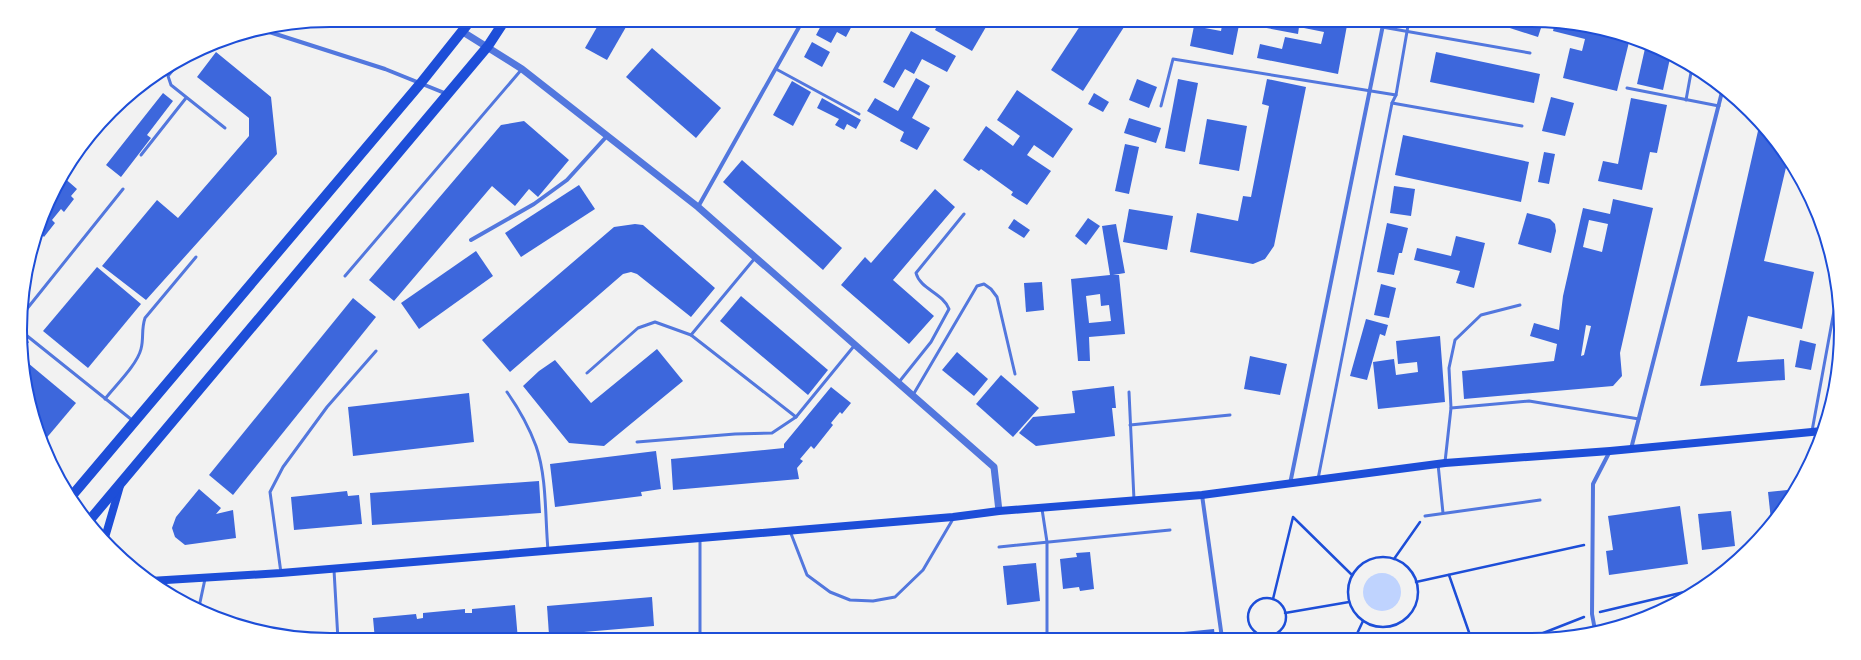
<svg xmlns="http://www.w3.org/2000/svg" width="1861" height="660" viewBox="0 0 1861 660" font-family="'Golos Text',sans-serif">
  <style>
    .water { fill: #bfd3fe }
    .building { fill: #3d67dc; fill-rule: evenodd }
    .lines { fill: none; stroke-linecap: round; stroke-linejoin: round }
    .path { stroke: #1d4ed8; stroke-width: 2.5 }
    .service { stroke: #5277de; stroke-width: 3 }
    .minor { stroke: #5277de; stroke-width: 4 }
    .tertiary { stroke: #5277de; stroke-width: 7 }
    .secondary { stroke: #1d4ed8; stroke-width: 8 }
    .primary { stroke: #1d4ed8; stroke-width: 10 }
    .rim { fill: none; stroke: #1d4ed8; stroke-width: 2 }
  </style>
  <rect width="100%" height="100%" fill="#f2f2f2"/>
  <circle class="water" cx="1382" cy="592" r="19"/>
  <g class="building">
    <polygon points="601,20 630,20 607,60 585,48"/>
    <polygon points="824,20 855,20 846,37 837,32 831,43 816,35"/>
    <polygon points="940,20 990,20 972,51 935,30"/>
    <polygon points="1084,20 1113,20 1124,27 1083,91 1051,70"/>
    <polygon points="1175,20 1195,20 1194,24"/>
    <polygon points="1223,20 1240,20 1233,55 1190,46 1194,26 1221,31"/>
    <polygon points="1257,20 1348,20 1338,74 1257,58 1260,44 1282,49 1285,37 1321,44 1324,32 1299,27 1298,34 1256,26"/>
    <polygon points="1485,20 1531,20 1543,22 1538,37"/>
    <polygon points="1555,23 1611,31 1630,38 1617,91 1563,78 1570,48 1582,51 1585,39 1553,31"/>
    <polygon points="911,31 956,56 947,72 922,59 914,74 905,69 894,88 883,82"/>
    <polygon points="812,42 830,52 822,67 804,57"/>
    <polygon points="1646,44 1671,54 1663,90 1637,84"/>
    <polygon points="652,48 721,108 696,138 626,77"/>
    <polygon points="216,52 271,97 277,154 146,300 102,266 157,200 178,218 249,136 249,118 197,77"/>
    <polygon points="1436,52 1540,74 1534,103 1430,82"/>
    <polygon points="916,78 930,86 912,118 930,128 917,150 900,141 904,132 867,111 875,98 898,111"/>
    <polygon points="1137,79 1157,87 1149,108 1129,100"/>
    <polygon points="1178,79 1198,83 1185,152 1165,148"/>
    <polygon points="1267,79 1306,87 1274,246 1265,259 1253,264 1190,252 1197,213 1238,221 1243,196 1251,197 1269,106 1262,104"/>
    <polygon points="792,81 811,92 793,126 773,115"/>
    <polygon points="1017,90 1073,129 1053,158 1034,145 1027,155 1051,171 1027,205 1011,195 1013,192 981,169 979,171 963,160 986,126 1013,146 1020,136 997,120"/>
    <polygon points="163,93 173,101 147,135 151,138 121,177 106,165"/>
    <polygon points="1094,93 1109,102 1103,112 1088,104"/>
    <polygon points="1551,97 1574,103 1565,136 1542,131"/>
    <polygon points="822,98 861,120 856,129 847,124 844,130 835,125 839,119 817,108"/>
    <polygon points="1631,98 1667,105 1657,153 1650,152 1642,190 1598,181 1603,161 1618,164"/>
    <polygon points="1129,118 1161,128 1156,143 1124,133"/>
    <polygon points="1207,119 1247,126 1239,171 1199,164"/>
    <polygon points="524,121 569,160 538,197 529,189 515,206 492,186 394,301 369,280 501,125"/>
    <polygon points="1760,122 1788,159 1764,261 1814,272 1802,329 1748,316 1737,362 1784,359 1785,380 1700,386"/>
    <polygon points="1403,135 1529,162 1521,202 1395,175"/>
    <polygon points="1125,144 1139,147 1129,194 1115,191"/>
    <polygon points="1544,152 1555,154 1549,184 1538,182"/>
    <polygon points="742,160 842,248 823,270 723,182"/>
    <polygon points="62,176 77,189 71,196 74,199 64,212 61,209 52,220 55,223 44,237 40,233 52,193"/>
    <polygon points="579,185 595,209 521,257 505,233"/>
    <polygon points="1394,186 1415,189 1411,216 1390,213"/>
    <polygon points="935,189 955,207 893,280 934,316 909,344 841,285 865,257 871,263"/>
    <path d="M1613 199 1653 208 1620 353 1622 376 1613 386 1464 399 1462 371 1554 361 1557 344 1530 336 1534 323 1559 330 1563 296 1583 208 1610 214ZM1589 220 1608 224 1602 252 1583 247ZM1586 325 1591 326 1584 355 1581 356Z"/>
    <polygon points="1129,209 1173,216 1167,250 1123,242"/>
    <polygon points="1527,213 1550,219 1555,224 1556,231 1551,253 1518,244"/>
    <polygon points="1088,218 1100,226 1086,245 1075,236"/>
    <polygon points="1014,219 1030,230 1024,238 1008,228"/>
    <polygon points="1387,223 1408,228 1402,253 1399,253 1394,275 1377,272"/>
    <polygon points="635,224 643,225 715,288 691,317 637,274 631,272 623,274 510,372 482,340 614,227"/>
    <path d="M1116 224 1125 273 1113 275H1119L1125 334 1089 337 1090 361H1078L1071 279 1110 275 1102 226ZM1100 294 1101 306 1109 305 1111 321 1089 323 1086 296Z"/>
    <polygon points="1456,236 1485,243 1474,288 1456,283 1460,271 1414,260 1417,248 1451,256"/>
    <polygon points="476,251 493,276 419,329 401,303"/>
    <polygon points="97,267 141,304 88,368 43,331"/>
    <polygon points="1042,282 1044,310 1026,312 1024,283"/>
    <polygon points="1381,284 1396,288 1389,318 1374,315"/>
    <polygon points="741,296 828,370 808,395 720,321"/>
    <polygon points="353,298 376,317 233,495 209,475"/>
    <polygon points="1366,319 1388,325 1385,336 1380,334 1367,380 1350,376"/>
    <polygon points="21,336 29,342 21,352"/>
    <polygon points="1440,336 1445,402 1378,409 1373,362 1394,359 1396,375 1418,372 1417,362 1398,364 1396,341"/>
    <polygon points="1800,340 1816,344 1811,370 1795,367"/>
    <polygon points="657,349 683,381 604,446 569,443 523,386 539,371 555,360 591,403"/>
    <polygon points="957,352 988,379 974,396 942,370"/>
    <polygon points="1250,356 1287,364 1280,395 1244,389"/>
    <polygon points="22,358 76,403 44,441 31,410"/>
    <polygon points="1001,375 1039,408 1013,437 976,404"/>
    <polygon points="1114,386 1116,408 1112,408 1115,436 1036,446 1019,433 1033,417 1075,413 1072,391"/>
    <polygon points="831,387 851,403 842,414 840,412 831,423 833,425 814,449 811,446 800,459 803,461 797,468 799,479 673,490 671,459 784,448 784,444"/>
    <polygon points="469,393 474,442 353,456 348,407"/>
    <polygon points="656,451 661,489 641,492 642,496 555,507 550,464"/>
    <polygon points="539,481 541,513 372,525 370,493"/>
    <polygon points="199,489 221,508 216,514 233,510 236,538 185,545 175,537 172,528 176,517"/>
    <polygon points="1796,489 1788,499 1771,520 1768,492"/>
    <polygon points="347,491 348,496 359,495 362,524 294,530 291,497"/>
    <polygon points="1680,506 1688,564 1609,575 1606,551 1613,550 1608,516"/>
    <polygon points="1731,511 1735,546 1702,550 1698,514"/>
    <polygon points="1090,552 1094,589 1080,591 1079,587 1063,589 1060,559 1077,557 1076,553"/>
    <polygon points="1036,563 1040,601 1007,605 1003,566"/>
    <polygon points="652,597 654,626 549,635 547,606"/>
    <polygon points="515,605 518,640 375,640 373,618 416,614 417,619 423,618 423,613 465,609 465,613 472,613 472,609"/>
    <polygon points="1214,629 1215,638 1134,638 1133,637"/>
    <polygon points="870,632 882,633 890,639 854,639 858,634"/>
  </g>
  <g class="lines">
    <g class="path">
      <circle cx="1383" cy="592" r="35"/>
      <polyline points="1394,559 1420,522"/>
      <polyline points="1449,575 1471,638"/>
      <polyline points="1416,582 1584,545"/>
      <circle cx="1267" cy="617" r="19"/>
      <polyline points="1273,599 1293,517 1352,575"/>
      <polyline points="1600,612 1697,589"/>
      <polyline points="1285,613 1349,602"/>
      <polyline points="1533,637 1584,617"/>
      <polyline points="1355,638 1363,621"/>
    </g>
    <g class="service">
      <polyline points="1382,27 1530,53"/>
      <polyline points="177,65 168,76 171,85 225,128"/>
      <polyline points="776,69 859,114"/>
      <polyline points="1627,88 1719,106"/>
      <polyline points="1686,100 1692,67"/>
      <polyline points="1392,103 1522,126"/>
      <polyline points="1161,106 1173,59 1396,95 1409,20"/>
      <polyline points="141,155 186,98"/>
      <polyline points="345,276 522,69"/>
      <polyline points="22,315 123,189"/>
      <polyline points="21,331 132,420"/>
      <polyline points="691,335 755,258"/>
      <polyline points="587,373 638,328 655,322 691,335 796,417"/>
      <path d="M899 382 931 342 949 309C943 293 920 289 916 273L964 214"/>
      <path d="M507 392C519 409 529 427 536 446 547 477 545 518 548 550"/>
      <polyline points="1129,392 1134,500"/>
      <polyline points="913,395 977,286 984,284 991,289 997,297 1015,374"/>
      <path d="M105 399C115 386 137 365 141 349 144 338 141 330 145 318L196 257"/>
      <polyline points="1451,408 1449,368 1455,340 1481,315 1520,305"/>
      <polyline points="1130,425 1230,415"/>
      <polyline points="1812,431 1838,289"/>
      <polyline points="637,442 735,434 772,433 796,417 854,346"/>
      <polyline points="1445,462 1451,408 1529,401 1639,419"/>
      <polyline points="1438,464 1443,513"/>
      <polyline points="1318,479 1392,103 1396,95"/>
      <polyline points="1042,509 1047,542 1047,638"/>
      <polyline points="1425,516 1540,500"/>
      <polyline points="790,531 807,575 830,592 850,600 873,601 895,597 923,570 953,519"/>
      <polyline points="700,539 700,639"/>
      <polyline points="999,547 1170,530"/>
      <polyline points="334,570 338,640"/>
      <polyline points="281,573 270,492 283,467 327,407 376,351"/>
      <polyline points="199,607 205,579"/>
    </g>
    <g class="minor">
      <polyline points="260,29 385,69 447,94"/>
      <polyline points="698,207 803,20"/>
      <polyline points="471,240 534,204 567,180 607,136"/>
      <polyline points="1631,449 1723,88"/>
      <polyline points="1290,484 1384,20"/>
      <polyline points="1202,495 1222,638"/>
      <polyline points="1595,630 1592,614 1593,484 1610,451"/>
    </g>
    <polyline class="tertiary" points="463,32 522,69 698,207 994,467 999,511"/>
    <g class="secondary">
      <polyline points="104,541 120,486"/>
      <polyline points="150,581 281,573 953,517 999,511 1202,495 1445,463 1610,451 1822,431"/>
    </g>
    <g class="primary">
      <polyline points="70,498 420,84 471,20"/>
      <polyline points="88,522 488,46 505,20"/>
    </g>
  </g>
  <path d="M0 0H1861V660H0ZM330 27H1531A303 303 0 0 1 1834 330V330A303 303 0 0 1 1531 633H330A303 303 0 0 1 27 330V330A303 303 0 0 1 330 27Z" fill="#fff" fill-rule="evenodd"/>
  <path class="rim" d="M330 27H1531A303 303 0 0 1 1834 330V330A303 303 0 0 1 1531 633H330A303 303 0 0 1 27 330V330A303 303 0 0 1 330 27Z"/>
</svg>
